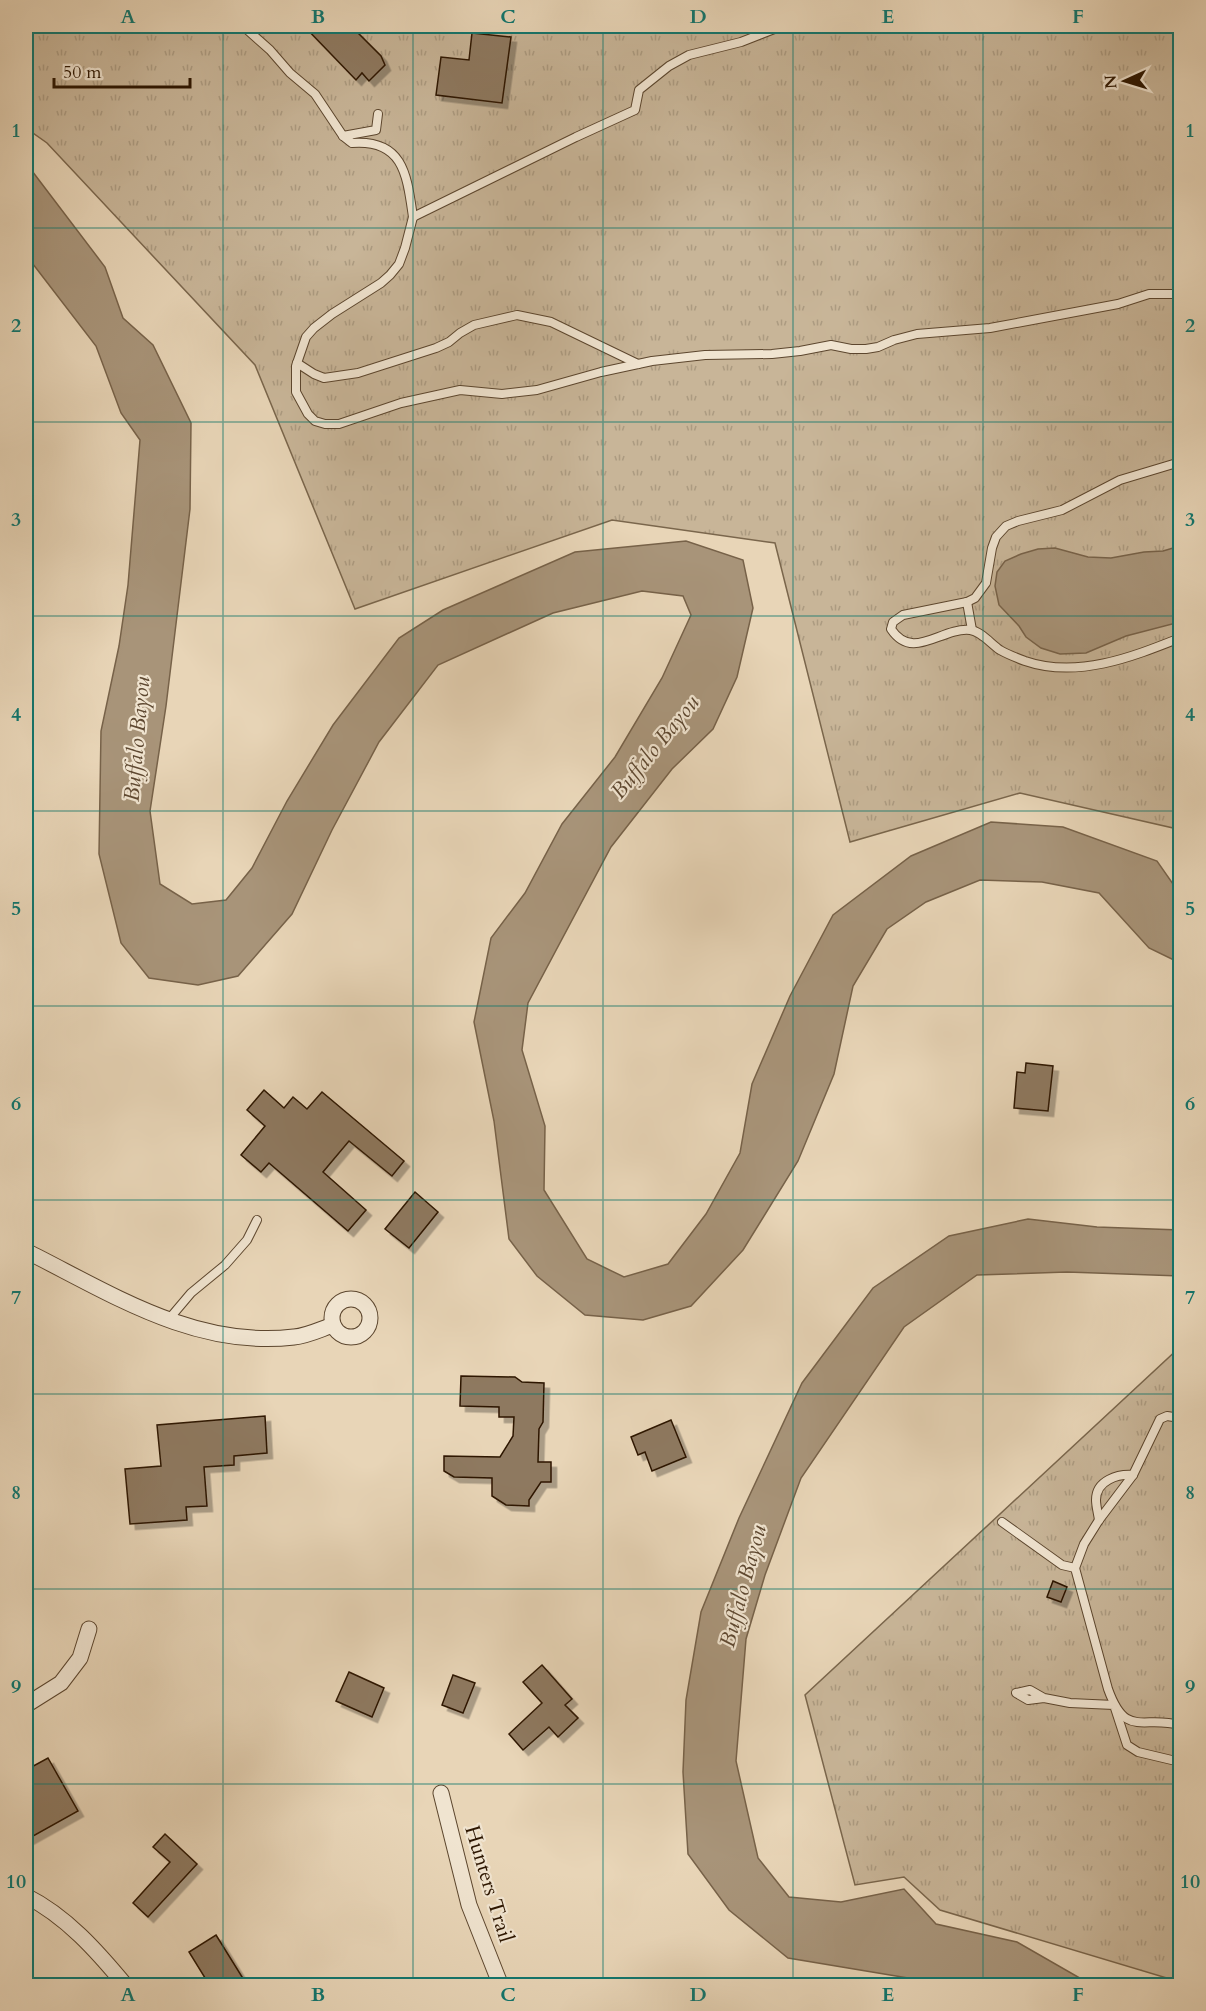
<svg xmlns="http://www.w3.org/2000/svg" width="1206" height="2011" viewBox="0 0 1206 2011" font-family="Cardo,serif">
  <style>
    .grass { fill: url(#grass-tufts); stroke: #7a664c; stroke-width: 1.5 }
    .water { fill: #a89479; stroke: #776249; stroke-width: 1.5 }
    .building { fill: #8e7960; stroke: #2d1601; stroke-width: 1.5; filter: url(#shadow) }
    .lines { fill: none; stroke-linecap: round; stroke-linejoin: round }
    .lane-casing { stroke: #5c462e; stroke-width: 10 }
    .street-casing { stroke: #5c462e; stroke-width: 17 }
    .lane { stroke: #f0e4d0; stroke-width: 8 }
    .street { stroke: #f0e4d0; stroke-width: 15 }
    .grid { fill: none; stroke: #0f766e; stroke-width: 1.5; stroke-opacity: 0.55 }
    .labels { text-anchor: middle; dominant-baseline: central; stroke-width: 4.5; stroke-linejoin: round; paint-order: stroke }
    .street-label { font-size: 21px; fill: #2d1601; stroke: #f0e4d0 }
    .water-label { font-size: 22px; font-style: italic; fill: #5e4831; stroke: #f0e4d0 }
    .neatline { fill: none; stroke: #0f766e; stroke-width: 2 }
    .grid-label { font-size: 20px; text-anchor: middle; font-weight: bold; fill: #0f766e }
  </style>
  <defs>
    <pattern id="grass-tufts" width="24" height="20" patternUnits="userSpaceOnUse" patternTransform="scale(1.5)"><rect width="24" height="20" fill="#c8b598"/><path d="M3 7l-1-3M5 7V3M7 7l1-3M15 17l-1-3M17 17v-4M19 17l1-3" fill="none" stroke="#ac9b81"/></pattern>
    <filter id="shadow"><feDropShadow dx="5.5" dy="5.5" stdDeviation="0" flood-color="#0004"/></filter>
  </defs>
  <rect width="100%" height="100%" fill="#e8d5b7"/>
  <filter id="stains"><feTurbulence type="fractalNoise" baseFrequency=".00333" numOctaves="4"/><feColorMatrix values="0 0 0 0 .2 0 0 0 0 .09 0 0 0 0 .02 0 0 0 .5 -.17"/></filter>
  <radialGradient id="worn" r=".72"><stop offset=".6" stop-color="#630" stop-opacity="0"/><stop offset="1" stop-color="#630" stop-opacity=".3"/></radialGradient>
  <g class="grass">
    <polygon points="26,26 1180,26 1180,837 1173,828 1020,793 850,842 775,543 612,520 355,609 255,365 47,143 26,128"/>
    <polygon points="1180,1347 1180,1982 940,1910 904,1877 855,1885 805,1695"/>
  </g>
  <g class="water">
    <polygon points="26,163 105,267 123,318 153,345 191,423 190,509 166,706 150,811 160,884 192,904 226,900 252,868 287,801 333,725 399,638 443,610 575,552 686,541 743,560 753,608 737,677 713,729 672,769 611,847 528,1003 522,1050 545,1126 544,1190 587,1259 624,1277 668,1264 706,1214 740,1153 752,1084 790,996 833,915 911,856 991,822 1063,827 1157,861 1180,894 1180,963 1149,948 1099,893 1042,882 980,880 926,902 887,929 853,986 834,1074 798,1161 743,1250 691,1306 643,1320 585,1315 537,1276 509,1239 494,1121 474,1022 491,938 525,893 562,824 615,757 662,678 691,615 683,596 642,591 553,613 438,665 379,742 332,830 292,914 238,976 198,985 149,978 121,943 99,854 101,731 119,646 128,585 140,440 121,413 96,346 26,255"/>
    <polygon points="1180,546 1180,622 1126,636 1086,653 1060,654 1041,648 1026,637 1019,626 999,605 995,586 997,572 1005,561 1021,554 1038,549 1055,548 1088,557 1111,558 1144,552 1163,551"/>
    <polygon points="1028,1219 1097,1227 1180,1230 1180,1276 1067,1272 977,1275 904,1327 801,1478 765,1575 746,1639 736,1761 758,1858 789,1897 841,1902 904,1889 936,1924 1017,1942 1092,1985 950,1985 788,1958 729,1910 688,1854 683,1772 686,1700 701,1612 739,1518 802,1383 873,1288 949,1236"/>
  </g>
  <g class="building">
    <polygon points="304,26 351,26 381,56 385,65 369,81 362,73 356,80"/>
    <polygon points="472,33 511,37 502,103 436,95 441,57 469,60"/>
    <polygon points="1026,1063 1053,1066 1048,1111 1014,1108 1017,1072 1025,1073"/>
    <polygon points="264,1090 284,1108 293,1097 307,1109 322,1092 404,1161 392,1176 349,1141 323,1172 366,1210 348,1231 269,1163 261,1172 241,1155 265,1126 247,1110"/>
    <polygon points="415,1192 438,1212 409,1248 385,1229"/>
    <polygon points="461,1376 515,1377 522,1382 544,1383 543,1422 539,1429 538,1462 551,1462 551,1482 541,1482 529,1500 529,1506 506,1505 492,1496 492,1478 454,1477 444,1471 444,1456 500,1457 513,1436 514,1417 499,1417 499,1407 460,1406"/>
    <polygon points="265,1416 267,1453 234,1456 234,1465 204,1467 207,1506 186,1507 187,1520 130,1524 125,1469 161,1466 157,1425"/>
    <polygon points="671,1420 686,1457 652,1471 645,1452 638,1455 631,1437"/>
    <polygon points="1053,1581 1067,1587 1061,1602 1047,1597"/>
    <polygon points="542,1665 572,1699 565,1705 578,1718 558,1737 549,1727 523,1750 509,1734 542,1703 523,1682"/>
    <polygon points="349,1672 384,1688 372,1717 336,1701"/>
    <polygon points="453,1675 475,1683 463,1713 442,1705"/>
    <polygon points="48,1758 78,1811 26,1840 26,1770"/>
    <polygon points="165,1834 197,1864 148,1917 133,1903 170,1862 153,1847"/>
    <polygon points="216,1935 244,1980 235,1986 210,1986 189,1952"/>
  </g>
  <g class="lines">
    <g class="lane-casing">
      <g id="lane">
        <path d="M243 26 270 50 290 73 315 94 343 136 352 143C404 139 407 176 413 217"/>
        <polyline points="782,26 741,42 689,55 669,66 639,90 635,110 576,137 413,217 405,248 399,264 390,275 381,283 332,314 314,328 306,337 296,366 296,392 308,414 315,421 325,424 339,424 401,403 460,390 502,394 537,390 601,372 652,361 705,355 772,354 800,351 831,345 851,349 866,349 878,347 894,340 917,334 990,328 1118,304 1149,294 1180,294"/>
        <polyline points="343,136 376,130 378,114"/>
        <polyline points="297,363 314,374 324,378 358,373 436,348 449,342 460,333 474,325 517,315 551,322 638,364"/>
        <path d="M1180 462 1120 480 1062 510 1018 521 1006 526 996 537 992 548 986 583 975 598 967 602 903 615 893 622 891 629C913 662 941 627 970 630 981 631 991 644 1000 650 1007 654 1017 658 1025 661 1077 679 1132 657 1180 638"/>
        <polyline points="967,602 972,630"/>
        <polyline points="169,1319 191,1293 225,1265 247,1240 257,1220"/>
        <path d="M1099 1520C1098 1513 1096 1506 1096 1500 1096 1480 1118 1474 1133 1475"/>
        <path d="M1002 1522 1062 1565 1075 1568 1108 1689C1126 1739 1142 1715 1180 1725"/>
        <polyline points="1075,1568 1084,1544 1099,1520 1133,1475 1160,1419 1167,1416 1180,1418"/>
        <polyline points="1044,1698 1030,1690 1016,1693 1028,1700 1044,1698 1070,1703 1114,1705 1127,1745 1138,1752 1180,1762"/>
      </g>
    </g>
    <g class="street-casing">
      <g id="street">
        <path d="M26 1251C110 1293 195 1349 294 1337 307 1336 321 1329 333 1325"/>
        <circle cx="351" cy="1318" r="19"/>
        <polyline points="26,1705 61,1683 80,1658 89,1629"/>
        <polyline points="441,1793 469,1905 501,1986"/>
        <path d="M26 1896C66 1916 97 1951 126 1986"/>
      </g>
    </g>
    <use href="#lane" class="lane"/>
    <use href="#street" class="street"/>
  </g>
  <path class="grid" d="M223 26V1986M413 26V1986M603 26V1986M793 26V1986M983 26V1986M26 228H1180M26 422H1180M26 616H1180M26 811H1180M26 1006H1180M26 1200H1180M26 1394H1180M26 1589H1180M26 1784H1180"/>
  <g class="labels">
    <g class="street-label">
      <text transform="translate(489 1884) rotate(73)">Hunters Trail</text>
    </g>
    <g class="water-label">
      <text transform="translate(137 739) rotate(-85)">Buffalo Bayou</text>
      <text transform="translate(655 747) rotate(-51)">Buffalo Bayou</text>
      <text transform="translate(743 1586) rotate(-75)">Buffalo Bayou</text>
    </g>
  </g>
  <rect width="1206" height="2011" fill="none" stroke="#e8d5b7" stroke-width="66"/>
  <g transform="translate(1125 81) rotate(266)" stroke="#f0e4d0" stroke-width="4.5" paint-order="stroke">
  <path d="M0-4.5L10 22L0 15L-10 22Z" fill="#2d1601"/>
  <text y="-9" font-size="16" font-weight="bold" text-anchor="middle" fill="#2d1601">N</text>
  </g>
  <path d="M54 78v9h136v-9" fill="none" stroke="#2d1601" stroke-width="3"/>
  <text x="63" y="78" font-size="18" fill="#2d1601" stroke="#f0e4d0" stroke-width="4.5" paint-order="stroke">50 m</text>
  <rect x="33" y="33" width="1140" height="1945" class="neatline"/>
  <g class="grid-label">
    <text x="128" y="23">A</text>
    <text x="318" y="23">B</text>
    <text x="508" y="23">C</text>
    <text x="698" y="23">D</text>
    <text x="888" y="23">E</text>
    <text x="1078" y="23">F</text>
    <text x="16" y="137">1</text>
    <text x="1190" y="137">1</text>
    <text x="16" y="332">2</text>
    <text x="1190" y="332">2</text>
    <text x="16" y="526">3</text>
    <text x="1190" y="526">3</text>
    <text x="16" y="721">4</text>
    <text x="1190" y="721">4</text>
    <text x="16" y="915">5</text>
    <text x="1190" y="915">5</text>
    <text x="16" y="1110">6</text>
    <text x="1190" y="1110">6</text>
    <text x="16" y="1304">7</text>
    <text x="1190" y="1304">7</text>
    <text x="16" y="1499">8</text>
    <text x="1190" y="1499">8</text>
    <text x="16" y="1693">9</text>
    <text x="1190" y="1693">9</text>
    <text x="16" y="1888">10</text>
    <text x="1190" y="1888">10</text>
    <text x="128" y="2001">A</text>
    <text x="318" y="2001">B</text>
    <text x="508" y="2001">C</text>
    <text x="698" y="2001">D</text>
    <text x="888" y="2001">E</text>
    <text x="1078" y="2001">F</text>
  </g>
  <rect width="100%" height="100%" filter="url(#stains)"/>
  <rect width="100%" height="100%" fill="url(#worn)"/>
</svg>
